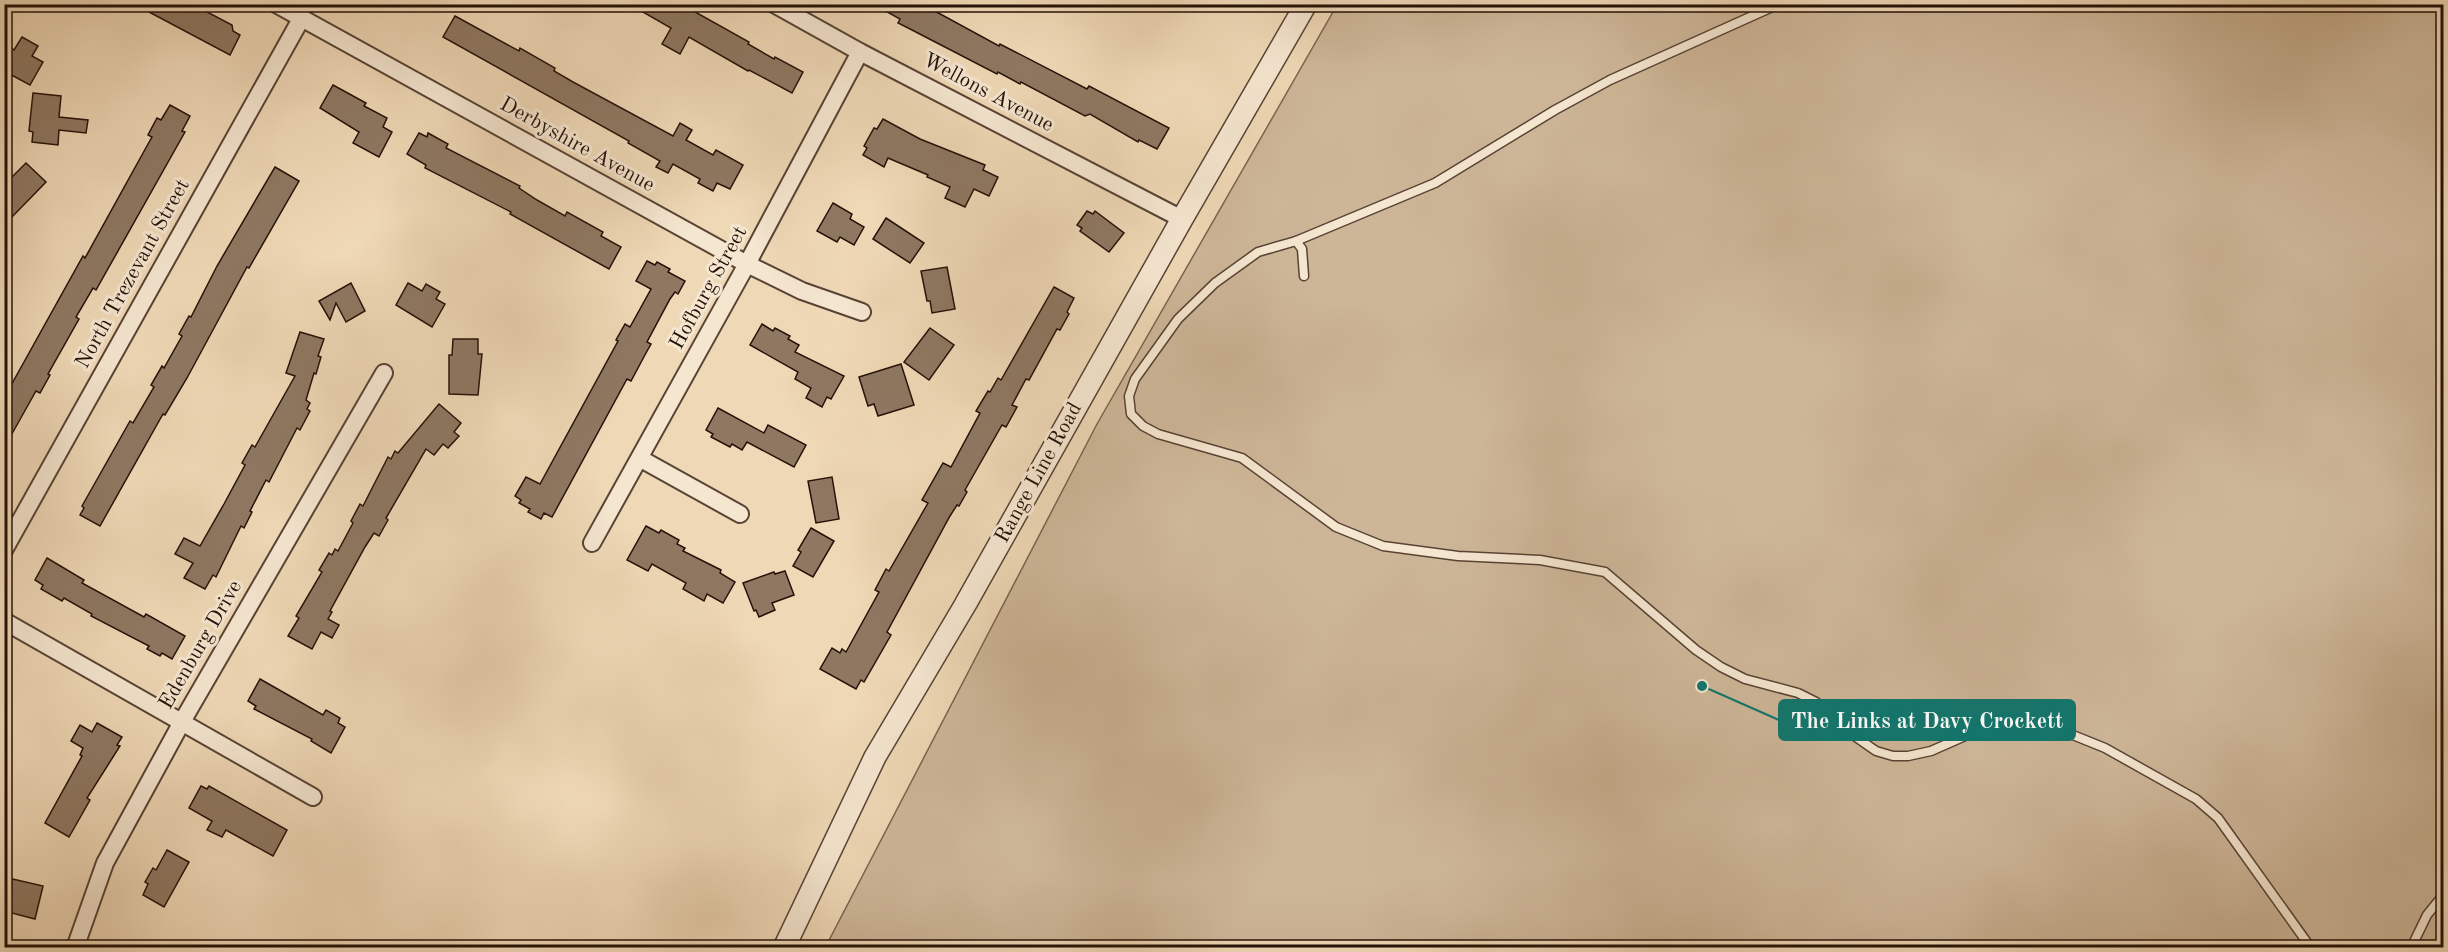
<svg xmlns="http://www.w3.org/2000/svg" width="2448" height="952" viewBox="0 0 2448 952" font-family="'Old Standard TT',serif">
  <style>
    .green { fill: #cdb698; stroke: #796450; stroke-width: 1.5 }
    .building { fill: #8e7862; stroke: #251108; stroke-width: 1.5 }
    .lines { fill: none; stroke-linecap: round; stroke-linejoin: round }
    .service-casing { stroke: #584334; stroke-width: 11 }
    .minor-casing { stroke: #584334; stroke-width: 20 }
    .tertiary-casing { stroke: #584334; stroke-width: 24 }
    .service { stroke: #f5e6d0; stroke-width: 8 }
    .minor { stroke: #f5e6d0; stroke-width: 16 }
    .tertiary { stroke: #f5e6d0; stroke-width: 21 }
    .labels { text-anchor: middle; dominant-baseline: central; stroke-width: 6; stroke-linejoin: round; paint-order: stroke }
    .street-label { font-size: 21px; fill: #251108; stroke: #f5e6d0 }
    .leader { fill: none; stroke: #0f766e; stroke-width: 2 }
    .callout-dot { fill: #0f766e; stroke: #f5e6d0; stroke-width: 2 }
    .callout { fill: #0f766e; stroke: #0f766e; stroke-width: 2 }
    .callout-label { font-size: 22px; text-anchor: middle; font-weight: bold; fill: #fff }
  </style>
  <rect width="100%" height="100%" fill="#efd8b6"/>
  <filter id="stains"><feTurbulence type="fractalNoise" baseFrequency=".00333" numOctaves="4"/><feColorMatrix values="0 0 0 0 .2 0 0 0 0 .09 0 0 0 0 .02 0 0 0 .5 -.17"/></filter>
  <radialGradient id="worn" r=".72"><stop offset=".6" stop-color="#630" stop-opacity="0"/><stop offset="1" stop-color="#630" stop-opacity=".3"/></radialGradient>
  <polygon class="green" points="1337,5 2443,5 2443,947 825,948 1097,424"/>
  <g class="building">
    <polygon points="134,4 192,4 232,25 233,31 240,35 230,55"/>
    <polygon points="629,4 681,4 749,42 748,44 774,59 775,57 803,72 792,93 749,70 748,71 689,37 680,54 662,44 671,28"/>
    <polygon points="873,4 922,4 999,46 1000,44 1087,89 1089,86 1169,128 1157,149 1139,140 1138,142 1090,114 1085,116 1021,82 1020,84 998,72 997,74 912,30 898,23 900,19"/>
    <polygon points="455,16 519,51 520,48 555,68 554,71 573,82 673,136 680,123 692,130 686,140 713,155 716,150 743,165 730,189 717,183 713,191 698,183 700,179 673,164 668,173 656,167 660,161 628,143 629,141 443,37"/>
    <polygon points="22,37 38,46 32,56 43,62 30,85 4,71 4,44 14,50"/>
    <polygon points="333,85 366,103 364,106 387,118 383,127 392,132 379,157 353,143 359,132 320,108"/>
    <polygon points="33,93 61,96 59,117 88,120 86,133 59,130 58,145 32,142 33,132 29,131"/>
    <polygon points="170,105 190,116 182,131 185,132 96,290 93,288 76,317 79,319 48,374 50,375 40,393 36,391 4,448 4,398 83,256 85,258 148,144 152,137 148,135 157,118 161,120"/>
    <polygon points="883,119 920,139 985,165 983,170 998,177 989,196 974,189 965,207 945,198 950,187 927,177 928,175 888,158 884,167 863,155 867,148 864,146 874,128 877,129"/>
    <polygon points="419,133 427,137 428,133 448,144 446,148 520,186 519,188 537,200 565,216 567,212 603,232 601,236 621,247 609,269 510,214 511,212 425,168 426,165 407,154"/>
    <polygon points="26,163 46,182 12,217 4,209 4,185"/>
    <polygon points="275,167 299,181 249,268 247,267 187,378 165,415 163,414 100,526 80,515 84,508 82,506 130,421 133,423 154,387 151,385 162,366 164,368 182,336 179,334 189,316 191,317 217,266"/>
    <polygon points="833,203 852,214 850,219 864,227 854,245 840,237 837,242 817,231"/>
    <polygon points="1087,211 1093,214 1095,211 1124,233 1109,252 1080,231 1082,228 1077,225"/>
    <polygon points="886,218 924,243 910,263 873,239"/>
    <polygon points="647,261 655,265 657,262 670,269 668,272 685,281 678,294 675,292 670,299 647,342 651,344 646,353 631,381 627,379 552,517 544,513 541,519 528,512 530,509 519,503 521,500 515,496 526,477 540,484 618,341 616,340 625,324 630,327 651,289 636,281"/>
    <polygon points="947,267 955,309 932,313 930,301 927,301 921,271"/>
    <polygon points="351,283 365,311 346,322 336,303 330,320 319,301"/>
    <polygon points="408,283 422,291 426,284 440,292 436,299 445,304 432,327 396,305"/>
    <polygon points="1054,287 1074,298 1067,312 1069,314 1060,330 1057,329 1029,380 1026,379 1012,405 1017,407 1006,427 1002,425 965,490 967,492 959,506 957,505 950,516 887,632 891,635 864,682 861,680 856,689 820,669 832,648 840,653 842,649 846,652 879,592 875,590 886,569 889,571 928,503 922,500 943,463 951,467 980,413 976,411 988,391 990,392 998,378 1001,380"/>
    <polygon points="762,324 773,331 775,328 790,336 788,339 799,345 795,352 844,376 831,399 827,397 822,407 806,398 811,388 795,379 798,372 750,345"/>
    <polygon points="930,328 954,345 929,380 904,362"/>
    <polygon points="300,332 324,339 318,356 321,357 316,374 314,373 306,400 310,403 307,409 310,411 300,430 297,428 269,482 266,480 250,511 252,512 244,528 241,526 216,577 213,575 205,589 184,578 193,563 175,554 184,538 200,546 224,504 245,465 242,463 252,445 255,447 295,376 286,373"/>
    <polygon points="453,339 478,339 478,354 482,354 478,395 449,394 449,355 452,355"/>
    <polygon points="901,364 914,405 878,416 874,404 868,406 859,377"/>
    <polygon points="439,404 461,423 454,432 459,436 448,448 443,444 434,455 426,449 386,518 388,520 379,536 374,533 365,547 330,611 332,612 328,619 339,625 332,638 321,632 312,649 288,636 299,618 296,616 322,572 319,570 329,553 332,555 335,549 338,551 353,523 351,521 360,504 363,506 388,457 391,459 395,451 398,453"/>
    <polygon points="718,408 764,433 768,425 806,445 794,467 747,442 742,450 732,444 730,447 711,437 713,434 706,430"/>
    <polygon points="832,477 839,519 816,523 808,481"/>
    <polygon points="646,526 659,533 661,530 679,540 677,544 685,548 683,551 721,570 720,573 735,582 723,603 707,594 704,601 683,589 686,583 652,564 648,571 627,560"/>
    <polygon points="811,528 834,541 813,577 793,566 801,552 798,550"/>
    <polygon points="47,558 84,580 82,583 144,617 146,614 185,636 172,659 162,653 160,656 147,649 149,646 91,616 92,614 64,598 62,601 41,589 43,585 35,580"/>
    <polygon points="785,571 794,595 772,603 775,610 759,617 756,610 754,611 743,583 774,572 775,574"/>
    <polygon points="260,679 323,715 326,710 340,718 338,723 345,727 331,753 311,741 312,739 254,709 256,706 248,701"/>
    <polygon points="97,723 122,737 117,745 120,746 87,798 90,800 69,837 45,823 82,756 80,755 83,748 71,741 80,725 92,732"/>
    <polygon points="201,786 207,789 209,786 287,830 273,856 226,830 222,837 207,830 212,821 189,808"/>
    <polygon points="167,850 189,862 164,907 143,895 148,884 145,882 153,868 156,870"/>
    <polygon points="4,877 43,886 35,919 4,911"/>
  </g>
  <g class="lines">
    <g class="service-casing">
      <g id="service">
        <polyline points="1296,241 1258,252 1215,283 1178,319 1135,379 1129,396 1131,414 1143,426 1158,434 1242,458 1336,527 1383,546 1458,556 1540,560 1605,572 1696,650 1721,667 1745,679 1798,693 1816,702 1843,728 1876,751 1893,756 1908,756 1931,751 1965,736 2012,721 2032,722 2053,727 2105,748 2196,799 2218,818 2311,948"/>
        <polyline points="1304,276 1302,249 1296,241 1435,183 1555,110 1610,80 1779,4"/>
        <polyline points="2411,948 2427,915 2444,894"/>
      </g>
    </g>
    <g class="minor-casing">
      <g id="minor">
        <polyline points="276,4 747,264 802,291 862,312"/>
        <polyline points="774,4 860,52 1182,219"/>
        <polyline points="641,459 740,514"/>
        <polyline points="592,543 747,264 860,52"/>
        <polyline points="4,550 301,19"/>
        <polyline points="4,621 313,797"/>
        <polyline points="75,948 105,863 183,720 384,373"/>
      </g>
    </g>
    <g class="tertiary-casing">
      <polyline id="tertiary" points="784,948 875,757 965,605 1182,219 1306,4"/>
    </g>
    <use href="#service" class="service"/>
    <use href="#minor" class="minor"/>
    <use href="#tertiary" class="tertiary"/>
  </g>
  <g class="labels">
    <g class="street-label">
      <text transform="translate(988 93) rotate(28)">Wellons Avenue</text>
      <text transform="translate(577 145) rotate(29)">Derbyshire Avenue</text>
      <text transform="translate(133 274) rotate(-61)">North Trezevant Street</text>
      <text transform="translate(709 288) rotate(-61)">Hofburg Street</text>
      <text transform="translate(1039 473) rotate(-61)">Range Line Road</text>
      <text transform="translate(201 645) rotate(-60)">Edenburg Drive</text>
    </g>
  </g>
  <path class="leader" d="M1702 686L1779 720"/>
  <circle class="callout-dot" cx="1702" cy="686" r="6"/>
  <rect class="callout" x="1779" y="700" width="296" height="40" rx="6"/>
  <g class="callout-label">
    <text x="1927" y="728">The Links at Davy Crockett</text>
  </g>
  <rect width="2448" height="952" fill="none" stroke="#efd8b6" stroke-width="24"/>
  <rect x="6" y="6" width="2436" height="940" fill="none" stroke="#251108" stroke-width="3"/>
  <rect x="12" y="12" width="2424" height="928" fill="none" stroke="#251108" stroke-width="1.5"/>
  <rect width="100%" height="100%" filter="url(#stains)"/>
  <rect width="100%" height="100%" fill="url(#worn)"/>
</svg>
